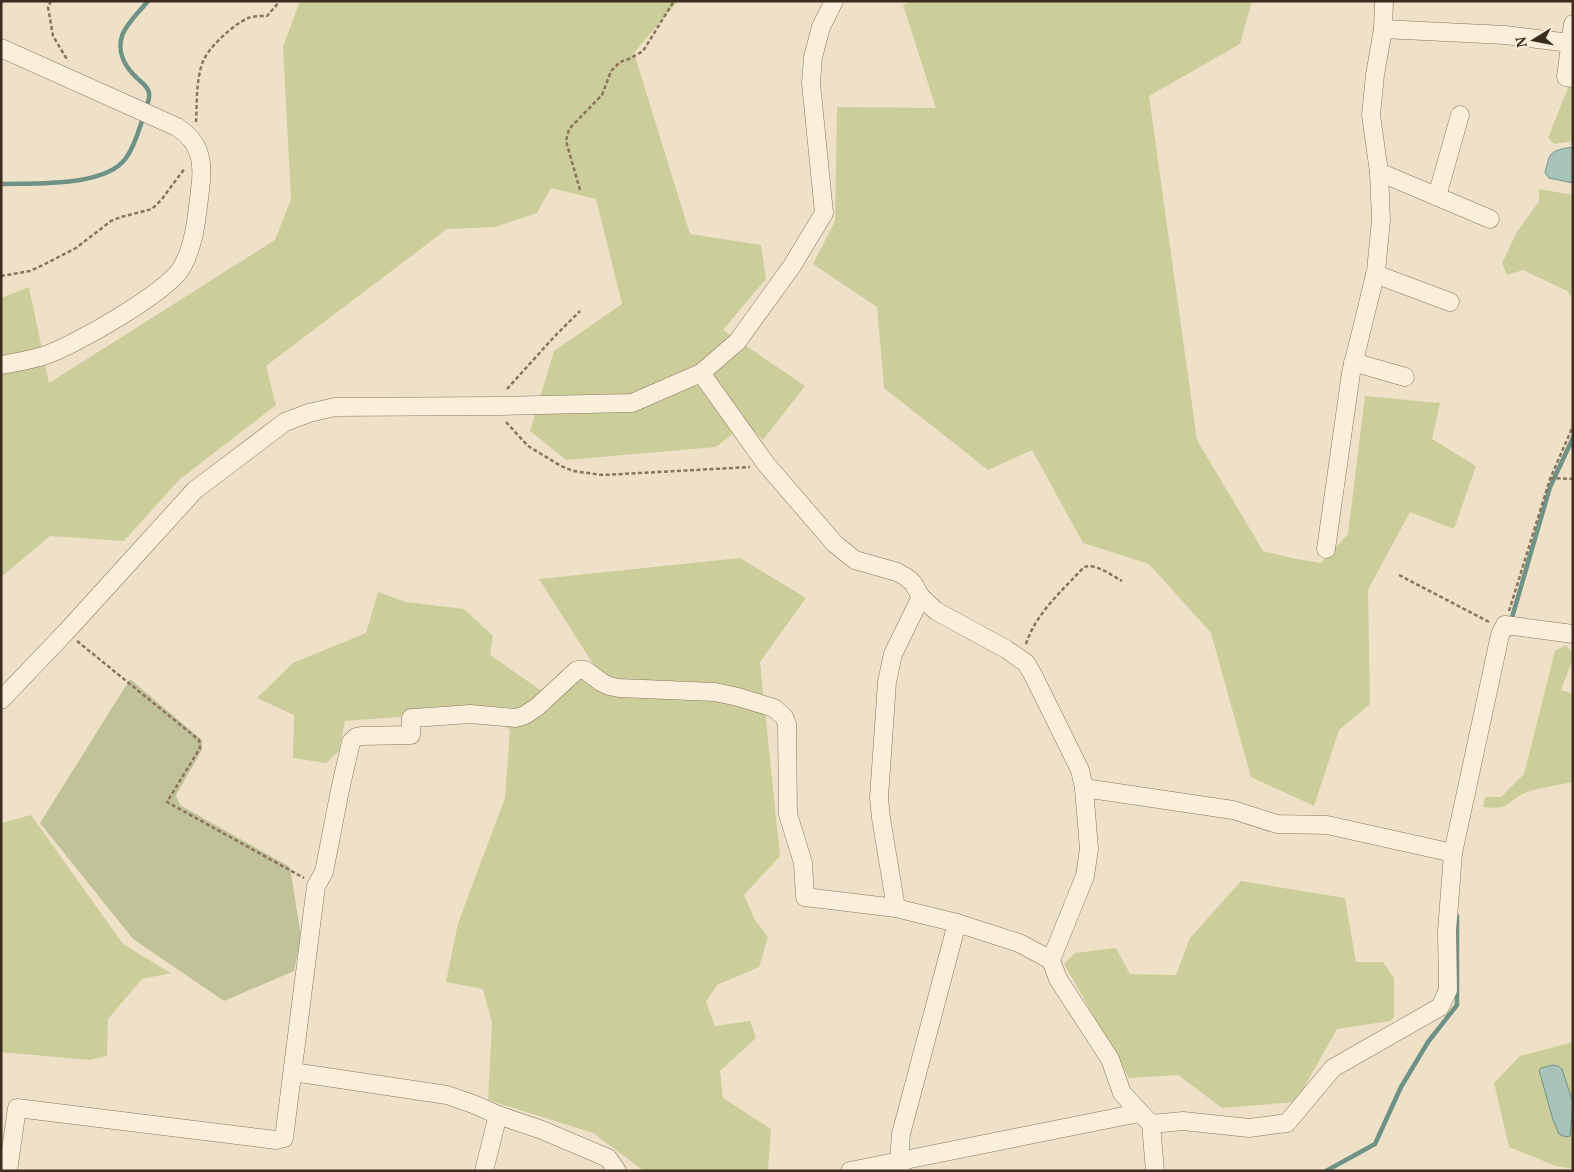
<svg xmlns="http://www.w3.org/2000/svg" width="1574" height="1172" viewBox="0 0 1574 1172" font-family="'PT Serif',serif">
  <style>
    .green { fill: #cbce9b }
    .cemetery { fill: #c0c39a }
    .water { fill: #a9c3ba; stroke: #6f9287 }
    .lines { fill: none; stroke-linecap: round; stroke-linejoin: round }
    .stream { stroke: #6f9287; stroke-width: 4.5 }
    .minor-casing { stroke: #8b735c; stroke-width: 19 }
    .path { stroke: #8b735c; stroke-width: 2.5; stroke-dasharray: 4 2.5; stroke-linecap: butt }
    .minor { stroke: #f9efdb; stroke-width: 18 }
  </style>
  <rect width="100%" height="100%" fill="#efe1c8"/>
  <g class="green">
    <polygon points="300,1 678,1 634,53 690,234 761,245 766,279 723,330 805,386 763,440 746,423 716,447 566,460 530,431 554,351 622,304 596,199 551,188 537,213 495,227 447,229 266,366 276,405 179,480 124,541 50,536 1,577 1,298 29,287 49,383 275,240 291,199 283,47"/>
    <polygon points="910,1 1252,1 1240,44 1149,96 1197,440 1263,551 1296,559 1321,563 1348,534 1365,396 1440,403 1432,439 1476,466 1454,529 1410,512 1368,590 1370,704 1339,730 1314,806 1251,777 1211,633 1149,564 1083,543 1032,450 988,470 884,388 877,307 813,264 835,221 837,107 936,108 903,5"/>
    <polygon points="1569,85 1573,85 1573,141 1554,144 1548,138"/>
    <polygon points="1539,189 1573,195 1573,299 1567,291 1523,270 1507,275 1502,263 1517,232 1539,201"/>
    <polygon points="740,558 806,598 760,662 780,856 744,895 755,920 768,937 759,967 717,985 706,1002 715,1026 750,1021 756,1038 720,1071 723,1098 771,1129 768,1170 644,1171 593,1133 488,1100 492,1023 483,989 446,982 458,923 505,798 510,730 499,722 398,717 345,721 339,751 326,763 293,758 294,715 257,698 293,663 366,633 378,592 406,602 464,609 493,636 490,655 552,698 595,667 539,579"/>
    <path d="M1566 645 1573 654V658L1561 690 1573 694V782C1559 785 1544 787 1530 791 1508 798 1513 811 1483 807L1485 797H1501L1524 774 1555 651Z"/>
    <polygon points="31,815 123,944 171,973 142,979 108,1019 107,1056 90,1060 1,1052 1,823"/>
    <polygon points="1241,881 1345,898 1356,962 1383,962 1394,978 1394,1018 1390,1021 1337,1029 1296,1102 1222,1108 1178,1075 1129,1078 1064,964 1075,953 1116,948 1130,974 1176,975 1190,938"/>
    <polygon points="1573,1042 1573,1169 1556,1166 1509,1147 1494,1083 1520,1056"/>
  </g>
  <polygon class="cemetery" points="130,679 202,740 202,750 176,795 180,805 290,867 301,936 294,971 224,1001 133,939 40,823"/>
  <g class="water">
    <path d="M1573 147V183L1549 178 1545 173C1550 151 1550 151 1573 147Z"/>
    <polygon points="1553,1065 1558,1066 1562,1069 1573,1103 1570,1136 1566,1137 1559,1134 1553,1120 1539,1070 1541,1068"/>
  </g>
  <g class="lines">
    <g class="stream">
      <path d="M146 108C148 103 150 98 149 93 148 86 141 82 137 78 125 67 117 52 122 36 126 24 140 11 148 1"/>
      <path d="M1 184C34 183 106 187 126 158 135 146 139 129 144 115"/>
      <polyline points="1511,621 1550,487 1573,438"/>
      <polyline points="1326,1171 1375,1144 1401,1087 1428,1042 1457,1005 1457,916"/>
    </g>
    <g class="minor-casing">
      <g id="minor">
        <polyline points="1384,1 1383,29 1505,35 1570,43"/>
        <polyline points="1573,24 1566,77 1573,78"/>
        <polyline points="1383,29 1375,75 1371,115 1379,172 1490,219"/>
        <path d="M1 48 177 127C201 142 204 163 200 190 197 215 195 244 182 267 168 292 75 345 46 355 32 360 16 362 1 365"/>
        <polyline points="1437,196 1460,115"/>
        <polyline points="1375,274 1450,302"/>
        <polyline points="1353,362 1405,377"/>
        <polyline points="701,373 766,464 835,544 855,560 897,572 906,577 913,583 921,597 936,611 1006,649 1026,663 1033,675 1080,770 1084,788 1089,849 1085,876 1051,960 1058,979 1110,1059 1122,1093 1151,1124 1155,1171"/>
        <polyline points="1326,549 1351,373 1376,271 1381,220 1379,172"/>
        <polyline points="921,597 893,654 887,682 879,798 881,818 896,908 957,923 1019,943 1051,960"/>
        <polyline points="1,700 66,632 195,490 285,422 309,413 335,407 499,406 632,403 701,373 737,342 792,266 824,213 811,83 813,57 821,27 834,1"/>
        <polyline points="1084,788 1233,810 1277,824 1327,825 1453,853"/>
        <polyline points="293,1072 447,1095 473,1104 498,1115 542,1130 608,1158 617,1171"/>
        <polyline points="1151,1124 1183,1121 1249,1128 1287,1123 1333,1068 1440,1007 1448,990 1447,931 1453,853 1500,635 1505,625 1573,634"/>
        <polyline points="8,1171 17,1108 276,1140 284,1138 316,886 324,872 340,790 351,742 356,737 361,736 411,735 411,718 414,718 470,714 516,718 525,715 537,707 577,670 585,670 601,682 609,686 619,688 715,692 738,697 774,708 784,717 787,724 788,814 803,863 805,897 896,908"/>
        <polyline points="484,1171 498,1115"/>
        <polyline points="850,1171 1139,1113"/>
        <polyline points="901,1171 899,1162 901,1134 957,923"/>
      </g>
    </g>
    <g class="path">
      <polyline points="51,1 48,7 53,36 68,61"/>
      <path d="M196 122C197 104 196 82 202 64 207 48 233 25 248 18 253 16 261 16 267 16L280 1"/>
      <polyline points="580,190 566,141 569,129 602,95 611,71 620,62 629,59 643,51 674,1"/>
      <polyline points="1,276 30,271 45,264 76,248 111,221 121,217 152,209 162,199 185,168"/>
      <polyline points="507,389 554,337 580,311"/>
      <polyline points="506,422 528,446 561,466 573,471 603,475 750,467"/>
      <polyline points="1550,478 1573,479"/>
      <polyline points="1399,575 1489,622"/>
      <polyline points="1509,611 1550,479 1573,426"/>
      <polyline points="77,641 199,740 200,748 167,802 304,878"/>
      <path d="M1026 644C1036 613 1062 591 1084 567 1096 563 1111 575 1122 581"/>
    </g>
    <use href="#minor" class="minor"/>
  </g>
  <rect width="1574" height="1172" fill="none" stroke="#3c2c20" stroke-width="5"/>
  <g transform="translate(1534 40) rotate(260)" stroke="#f6ebd8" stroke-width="4" paint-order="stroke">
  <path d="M0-4L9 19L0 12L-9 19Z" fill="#3c2c20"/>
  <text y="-8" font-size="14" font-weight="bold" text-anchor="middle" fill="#3c2c20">N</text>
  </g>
</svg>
